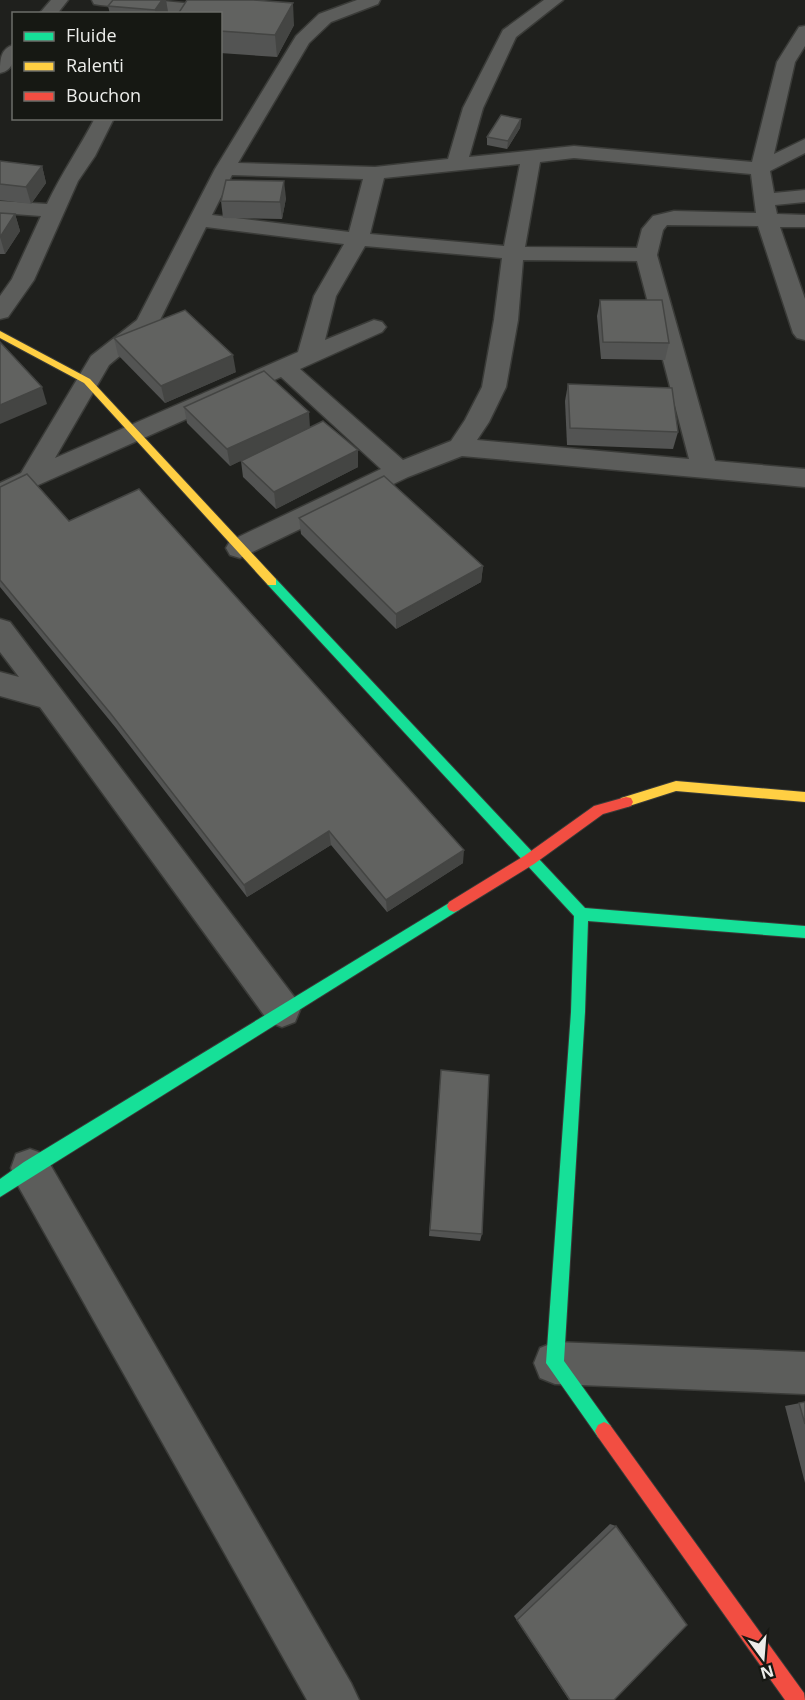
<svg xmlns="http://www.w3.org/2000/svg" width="805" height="1700" viewBox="0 0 805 1700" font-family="'Open Sans',sans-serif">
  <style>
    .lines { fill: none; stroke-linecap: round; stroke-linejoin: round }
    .street-casing { stroke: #3a3b38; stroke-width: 3 }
    .fast-casing { stroke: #3a3b38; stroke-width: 2 }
    .slow-casing { stroke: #3a3b38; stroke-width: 2 }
    .jam-casing { stroke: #3a3b38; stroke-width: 2 }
    .street { fill: #5c5d5b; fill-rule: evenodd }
    .fast { fill: #16e098; fill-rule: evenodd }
    .slow { fill: #ffcf43; fill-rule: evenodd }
    .jam { fill: #f24e42; fill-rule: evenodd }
    .wall { fill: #535453 }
    .shaded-wall { fill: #444543 }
    .building { fill: #616260; stroke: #444543; stroke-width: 1.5 }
  </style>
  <rect width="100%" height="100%" fill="#1f201d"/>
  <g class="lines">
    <g class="street-casing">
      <g id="street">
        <polygon points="51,0 68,0 57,14 39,14"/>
        <polygon points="92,0 153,0 225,7 231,8 234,12 231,16 220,17 220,14 187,14 100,5 94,4"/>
        <path d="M357 0H380L378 4 331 22 309 43 238 163 375 167 448 159 463 108 503 30 544 0H563L516 37 483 108 469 157 574 146 752 162 777 62 799 27 805 26V46L795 62 774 154 805 139V153L770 171 774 193 805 190V202L775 205 777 214 805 215V227H780L805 299V340L797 338 793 333 758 226 667 225 663 230 657 255 715 461 805 469V487L462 456 408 477 240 558 230 555 226 548 230 541 381 469 281 377 0 502V483L21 473 91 356 137 320 215 169 296 36 319 14ZM574 158 751 174 756 213 674 211 653 216 642 229 637 248 525 247 540 162ZM520 164 504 246 370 234 384 178ZM232 175 363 179 349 232 212 215ZM206 227 344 244 314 296 298 352 55 458 109 365 158 324ZM365 246 502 258 494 320 482 387 465 420 451 441 403 460 300 369 382 332 386 327 382 322 374 320 325 340 336 296ZM523 260 637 261 689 459 477 440 489 422 506 387 518 320Z"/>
        <path d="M14 45C14 57 15 70 0 73 0 61 0 48 14 45Z"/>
        <path d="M95 118H114L95 156 78 181 34 280 8 317 0 319V296L12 279 41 216 0 213V201L47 204C61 174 80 147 95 118Z"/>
        <polygon points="0,619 10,622 295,998 300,1010 295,1022 282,1027 269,1022 40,707 0,696 0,672 19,677 0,652"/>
        <polygon points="30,1149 44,1154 351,1683 359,1700 307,1700 16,1182 11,1168 16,1154"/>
        <polygon points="555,1342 805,1352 805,1394 555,1384 540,1378 534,1363 540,1348"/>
      </g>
    </g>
    <g class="fast-casing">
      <g id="fast">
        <polygon points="272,578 276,579 585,908 805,926 805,938 588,921 585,1012 564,1361 610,1425 613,1431 610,1437 604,1440 598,1437 546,1363 571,1012 574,916 268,585 266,582"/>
        <polygon points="454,900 459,902 461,906 459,910 0,1197 0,1179 24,1162"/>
      </g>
    </g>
    <g class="slow-casing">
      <g id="slow">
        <polygon points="0,331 90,379 276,579 276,585 268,585 84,383 0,338"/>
        <polygon points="676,781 805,792 805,802 676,791 626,807 621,806 619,802 621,798"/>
      </g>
    </g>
    <g class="jam-casing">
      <g id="jam">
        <polygon points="626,797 631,798 633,802 631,806 603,814 534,864 459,910 454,912 449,910 447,906 449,902 524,856 594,806"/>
        <polygon points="604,1422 610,1425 804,1693 805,1700 785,1700 598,1437 595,1431 598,1425"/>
      </g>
    </g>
    <use href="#street" class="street"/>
    <use href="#fast" class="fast"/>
    <use href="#slow" class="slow"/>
    <use href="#jam" class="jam"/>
  </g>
  <g class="wall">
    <polygon points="113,0 166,0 168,12 167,14 110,14 108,6"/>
    <polygon points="220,14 294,25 277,57 220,53"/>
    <polygon points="521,119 520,128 507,149 487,145 487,137"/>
    <polygon points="0,161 42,166 46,183 31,204 0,200"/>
    <polygon points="286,198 282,219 223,218 221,201"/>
    <polygon points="0,213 15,214 20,231 5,254 0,254"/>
    <polygon points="600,300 669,343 665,360 601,359 597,316"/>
    <polygon points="114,338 236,372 165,403 118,355"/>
    <polygon points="568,384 678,432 673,449 567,445 565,401"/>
    <polygon points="184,407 310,427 358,467 276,509 243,477 241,461 248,457 230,466 187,423"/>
    <polygon points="0,487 69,521 463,863 387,912 331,845 247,897 116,728 0,587"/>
    <polygon points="299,518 483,566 481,582 396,629 301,534"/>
    <polygon points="441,1070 482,1234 480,1241 429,1236"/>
    <polygon points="805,1402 805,1483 785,1406"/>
    <polygon points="610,1524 616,1526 614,1700 569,1700 514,1616"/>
  </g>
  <g class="shaded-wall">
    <polygon points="162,0 166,0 168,12 167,14 156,14 155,10"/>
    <polygon points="293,3 294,25 277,57 275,35"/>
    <polygon points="521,119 520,128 507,149 508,141"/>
    <polygon points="42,166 46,183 31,204 26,187"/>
    <polygon points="284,181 286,198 282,219 280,202"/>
    <polygon points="15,214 20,231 5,254 0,237"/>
    <polygon points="233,355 236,372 165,403 161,386"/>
    <polygon points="42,387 47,404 0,424 0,405"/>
    <polygon points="309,412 310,428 230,466 227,449"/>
    <polygon points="358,450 358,467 276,509 274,492"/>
    <polygon points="483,566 481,582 396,629 396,614"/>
    <polygon points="329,831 331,845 247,897 244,885"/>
    <polygon points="464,850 463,863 387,912 386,900"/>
  </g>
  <g class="building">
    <polygon points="113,0 162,0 155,10 108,6"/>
    <polygon points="187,0 254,0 293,3 275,35 220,31 220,14 178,14"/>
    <polygon points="501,115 521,119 508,141 487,137"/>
    <polygon points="0,161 42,166 26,187 0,184"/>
    <polygon points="226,180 284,181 280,202 221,201"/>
    <polygon points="0,213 15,214 0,237"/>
    <polygon points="600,300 662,300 669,343 603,342"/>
    <polygon points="185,310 233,355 161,386 114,338"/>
    <polygon points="0,342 42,387 0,405"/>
    <polygon points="264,371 309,412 227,449 184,407"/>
    <polygon points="568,384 672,388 678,432 570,428"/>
    <polygon points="323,421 358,450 274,492 241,461"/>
    <polygon points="27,474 69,521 139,489 464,850 386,900 329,831 244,885 111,714 0,580 0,487"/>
    <polygon points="384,476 483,566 396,614 299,518"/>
    <polygon points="441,1070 489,1075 482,1234 430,1230"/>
    <polygon points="805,1402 805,1424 799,1403"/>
    <polygon points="616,1526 687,1625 614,1700 570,1700 517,1620"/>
  </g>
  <rect x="12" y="12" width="210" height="108" fill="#161813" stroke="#6c6d69" stroke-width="1.5"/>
  <rect x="24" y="32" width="30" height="9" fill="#16e098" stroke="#6c6d69" stroke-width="1.5"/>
  <text x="66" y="42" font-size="18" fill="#ecedea">Fluide</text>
  <rect x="24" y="62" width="30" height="9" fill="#ffcf43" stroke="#6c6d69" stroke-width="1.5"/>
  <text x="66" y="72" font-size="18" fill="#ecedea">Ralenti</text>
  <rect x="24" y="92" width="30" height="9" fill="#f24e42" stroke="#6c6d69" stroke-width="1.5"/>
  <text x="66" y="102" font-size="18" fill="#ecedea">Bouchon</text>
  <g transform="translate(763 1658) rotate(164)" stroke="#161813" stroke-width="4.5" paint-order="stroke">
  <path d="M0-4.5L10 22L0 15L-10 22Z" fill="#ecedea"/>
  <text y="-9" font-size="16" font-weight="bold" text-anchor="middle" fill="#ecedea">N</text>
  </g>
</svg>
